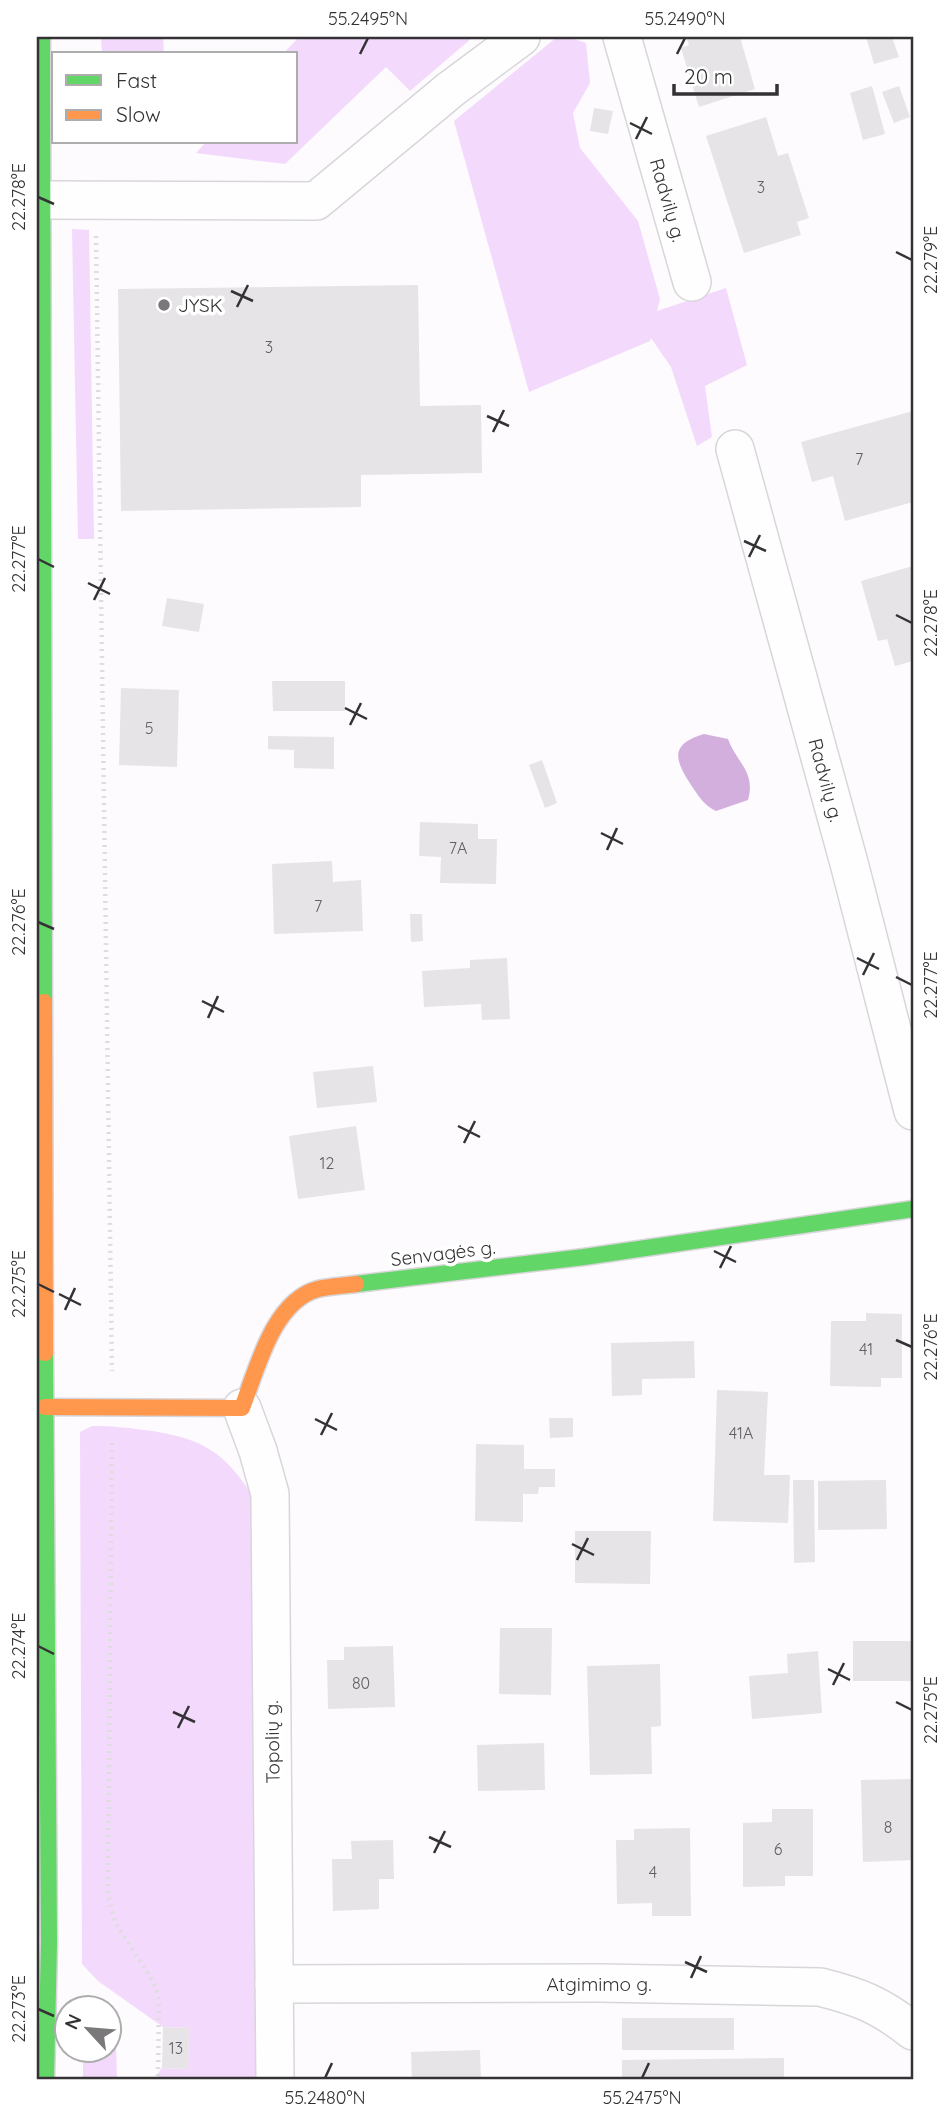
<svg xmlns="http://www.w3.org/2000/svg" width="950" height="2117" viewBox="0 0 950 2117" font-family="Quicksand,sans-serif">
  <style>
    .green { fill: #f3d9fc }
    .water { fill: #d3afde }
    .building { fill: #e6e4e7 }
    .lines { fill: none; stroke-linecap: round; stroke-linejoin: round }
    .street-casing { stroke: #d8d6d9; stroke-width: 40 }
    .fast-casing { stroke: #d8d6d9; stroke-width: 19 }
    .slow-casing { stroke: #d8d6d9; stroke-width: 19 }
    .path { stroke: #deddde; stroke-width: 4.5; stroke-dasharray: 2 5; stroke-linecap: butt }
    .street { stroke: #fffeff; stroke-width: 37 }
    .fast { stroke: #63d668; stroke-width: 16 }
    .slow { stroke: #ff974d; stroke-width: 16 }
    .ticks { fill: none; stroke: #343235; stroke-width: 2.5 }
    .poi-dot { fill: #7a787b; stroke: #fff; stroke-width: 2.5 }
    .labels { text-anchor: middle; dominant-baseline: central; stroke-width: 7; stroke-linejoin: round; paint-order: stroke }
    .number-label { font-size: 16px; fill: #626063 }
    .street-label { font-size: 19px; fill: #343235; stroke: #fff }
    .poi-label { font-size: 19px; fill: #343235; stroke: #fff; text-anchor: start }
    .neatline { fill: none; stroke: #343235; stroke-width: 2.5 }
    .ticks-label { font-size: 18px; text-anchor: middle; fill: #343235 }
  </style>
  <rect width="100%" height="100%" fill="#fdfbfe"/>
  <g class="green">
    <polygon points="101,37 163,37 164,54 102,54"/>
    <polygon points="299,37 473,37 410,91 386,67 285,164 196,153 206,142 296,142 296,54 283,54"/>
    <polygon points="557,37 568,37 586,43 590,83 573,113 580,148 638,221 660,299 657,311 726,288 747,365 705,386 712,437 697,446 671,367 651,338 650,341 529,392 454,121"/>
    <polygon points="72,229 89,230 94,539 78,539"/>
    <path d="M92 1426C116 1426 129 1428 152 1431 201 1439 222 1450 251 1493L260 2080H158V2073L162 2068 188 2069 189 2028 163 2027 98 1981 82 1964 80 1432Z"/>
    <polygon points="109,2023 116,2042 117,2080 83,2080 83,2051 108,2050"/>
  </g>
  <path class="water" d="M704 734 728 739C737 763 756 772 748 800L716 811C704 805 700 798 693 788 676 762 667 745 704 734Z"/>
  <g class="building">
    <polygon points="686,37 740,37 755,89 699,107 681,48 689,45"/>
    <polygon points="866,37 892,37 899,57 874,64"/>
    <polygon points="872,86 885,134 863,140 850,93"/>
    <polygon points="899,86 910,117 894,123 882,92"/>
    <polygon points="594,108 613,111 608,134 590,131"/>
    <polygon points="766,117 778,156 788,153 809,218 797,222 801,235 744,253 706,136"/>
    <polygon points="418,285 420,406 481,405 482,473 361,475 361,507 121,511 118,289"/>
    <polygon points="913,411 913,502 845,521 833,476 812,482 801,442"/>
    <polygon points="913,566 913,661 895,666 887,639 878,641 861,581"/>
    <polygon points="167,598 204,604 199,632 162,626"/>
    <polygon points="272,681 345,681 345,711 273,711"/>
    <polygon points="121,688 179,690 177,767 119,765"/>
    <polygon points="268,736 334,737 334,769 294,768 294,750 268,749"/>
    <polygon points="542,760 557,803 545,808 529,765"/>
    <polygon points="420,822 478,824 478,839 497,839 496,884 440,883 441,857 419,856"/>
    <polygon points="332,861 333,882 361,880 363,931 274,934 272,864"/>
    <polygon points="410,914 422,914 423,941 411,942"/>
    <polygon points="507,958 510,1019 482,1020 481,1004 424,1007 422,971 470,968 470,960"/>
    <polygon points="373,1066 377,1102 317,1108 313,1072"/>
    <polygon points="356,1126 365,1190 298,1199 289,1136"/>
    <polygon points="866,1313 902,1314 902,1378 881,1378 881,1387 830,1386 831,1321 866,1321"/>
    <polygon points="694,1341 695,1378 642,1379 642,1395 612,1396 611,1343"/>
    <polygon points="717,1390 768,1392 764,1475 790,1475 788,1523 713,1521"/>
    <polygon points="549,1418 573,1418 573,1437 550,1438"/>
    <polygon points="476,1444 524,1445 524,1469 555,1469 555,1487 539,1487 538,1494 523,1494 523,1522 475,1521"/>
    <polygon points="793,1480 814,1480 815,1562 794,1563"/>
    <polygon points="886,1480 887,1529 818,1530 818,1481"/>
    <polygon points="575,1531 651,1531 650,1584 575,1583"/>
    <polygon points="500,1628 552,1628 551,1695 499,1694"/>
    <rect x="853" y="1641" width="60" height="40"/>
    <polygon points="393,1646 395,1707 328,1709 327,1660 344,1660 344,1647"/>
    <polygon points="818,1651 822,1713 752,1719 749,1676 788,1673 787,1654"/>
    <polygon points="660,1664 661,1726 651,1727 652,1774 590,1775 587,1666"/>
    <polygon points="544,1743 545,1790 478,1791 477,1745"/>
    <polygon points="911,1779 913,1793 913,1860 863,1862 861,1780"/>
    <polygon points="772,1809 813,1809 813,1876 785,1876 785,1886 743,1887 743,1823 772,1822"/>
    <polygon points="690,1828 691,1916 652,1916 652,1903 617,1904 616,1840 634,1840 634,1829"/>
    <polygon points="393,1840 394,1879 379,1879 379,1909 333,1911 332,1859 352,1859 351,1841"/>
    <rect x="622" y="2018" width="112" height="32"/>
    <polygon points="163,2027 189,2028 188,2069 162,2068"/>
    <polygon points="480,2050 481,2080 412,2080 411,2052"/>
    <polygon points="784,2058 784,2080 622,2080 622,2060"/>
  </g>
  <g class="lines">
    <g class="street-casing">
      <g id="street">
        <polyline points="622,37 692,282"/>
        <polyline points="42,200 316,201 451,89 521,37"/>
        <polyline points="735,449 849,863 913,1111"/>
        <polyline points="242,1408 258,1451 270,1494 275,2080"/>
        <path d="M274 1984 600 1983 820 1987C860 1997 880 2005 913 2031"/>
      </g>
    </g>
    <g class="fast-casing">
      <g id="fast">
        <polyline points="42,37 44,1002"/>
        <polyline points="356,1284 584,1257 913,1209"/>
        <polyline points="45,1353 49,1942 46,2080"/>
      </g>
    </g>
    <g class="slow-casing">
      <g id="slow">
        <polyline points="44,1002 45,1353"/>
        <path d="M45 1407 242 1408C257 1369 273 1301 318 1289 330 1286 343 1286 356 1284"/>
      </g>
    </g>
    <g class="path">
      <polyline points="96,236 112,1371"/>
      <polyline points="112,1443 108,1893 115,1922 154,1983 159,1999 158,2080"/>
    </g>
    <use href="#street" class="street"/>
    <use href="#fast" class="fast"/>
    <use href="#slow" class="slow"/>
  </g>
  <path class="ticks" d="M360 54 368 38M677 54 685 38M630 123 652 134M636 139 647 117M38 197 54 204M896 252 912 260M231 291 253 301M237 307 248 285M487 416 509 426M493 432 504 410M744 541 766 551M749 557 760 535M38 559 54 567M88 583 110 594M94 600 105 578M896 615 912 623M345 708 367 719M350 725 361 703M601 833 623 844M607 850 617 828M38 922 54 929M857 958 879 969M863 975 874 953M896 977 912 985M202 1001 224 1012M208 1018 218 996M458 1126 480 1137M464 1143 475 1121M714 1251 736 1262M720 1268 731 1246M38 1284 54 1292M59 1294 81 1305M65 1310 75 1288M896 1340 912 1347M315 1419 337 1430M321 1435 332 1413M572 1544 594 1555M577 1560 588 1538M38 1646 54 1654M828 1669 850 1680M833 1685 844 1663M896 1702 912 1710M173 1712 195 1722M178 1728 189 1706M429 1837 451 1847M434 1853 445 1831M685 1962 707 1972M691 1978 701 1956M38 2009 54 2016M325 2078 332 2063M642 2078 649 2063"/>
  <circle class="poi-dot" cx="164" cy="305" r="7"/>
  <g class="labels">
    <g class="number-label">
      <text x="761" y="187">3</text>
      <text x="269" y="347">3</text>
      <text x="859" y="459">7</text>
      <text x="149" y="728">5</text>
      <text x="458" y="848">7A</text>
      <text x="318" y="906">7</text>
      <text x="327" y="1163">12</text>
      <text x="866" y="1349">41</text>
      <text x="741" y="1433">41A</text>
      <text x="361" y="1683">80</text>
      <text x="888" y="1827">8</text>
      <text x="778" y="1849">6</text>
      <text x="653" y="1872">4</text>
      <text x="176" y="2048">13</text>
    </g>
    <g class="street-label">
      <text transform="translate(668 200) rotate(74)">Radvilų g.</text>
      <text transform="translate(826 780) rotate(75)">Radvilų g.</text>
      <text transform="translate(443 1253) rotate(-7)">Senvagės g.</text>
      <text transform="translate(272 1742) rotate(-91)">Topolių g.</text>
      <text x="599" y="1984">Atgimimo g.</text>
    </g>
    <g class="poi-label">
      <text x="178" y="305">JYSK</text>
    </g>
  </g>
  <rect width="950" height="2117" fill="none" stroke="#ffffff" stroke-width="77"/>
  <rect x="52" y="52" width="245" height="91" fill="#ffffff" stroke="#aeadae" stroke-width="2"/>
  <rect x="66" y="75" width="35" height="10" fill="#63d668" stroke="#aeadae" stroke-width="2"/>
  <text x="116" y="88" font-size="21" fill="#343235">Fast</text>
  <rect x="66" y="110" width="35" height="10" fill="#ff974d" stroke="#aeadae" stroke-width="2"/>
  <text x="116" y="122" font-size="21" fill="#343235">Slow</text>
  <g transform="translate(88 2029) rotate(296)"><circle r="33" fill="#ffffff" stroke="#aeadae" stroke-width="2"/>
  <path d="M0-5L12 26L0 18L-12 26Z" fill="#7a787b"/>
  <text y="-10" font-size="19" font-weight="bold" text-anchor="middle" fill="#343235">N</text>
  </g>
  <path d="M674 84v10h103v-10" fill="none" stroke="#343235" stroke-width="3.5"/>
  <text x="684" y="84" font-size="21" fill="#343235" stroke="#ffffff" stroke-width="5" paint-order="stroke">20 m</text>
  <rect x="38" y="38" width="874" height="2040" class="neatline"/>
  <g class="ticks-label">
    <text x="368" y="25">55.2495°N</text>
    <text x="685" y="25">55.2490°N</text>
    <text transform="translate(19 197) rotate(-90)" y="6">22.278°E</text>
    <text transform="translate(931 260) rotate(-90)" y="6">22.279°E</text>
    <text transform="translate(19 559) rotate(-90)" y="6">22.277°E</text>
    <text transform="translate(931 623) rotate(-90)" y="6">22.278°E</text>
    <text transform="translate(19 922) rotate(-90)" y="6">22.276°E</text>
    <text transform="translate(931 985) rotate(-90)" y="6">22.277°E</text>
    <text transform="translate(19 1284) rotate(-90)" y="6">22.275°E</text>
    <text transform="translate(931 1347) rotate(-90)" y="6">22.276°E</text>
    <text transform="translate(19 1646) rotate(-90)" y="6">22.274°E</text>
    <text transform="translate(931 1710) rotate(-90)" y="6">22.275°E</text>
    <text transform="translate(19 2009) rotate(-90)" y="6">22.273°E</text>
    <text x="325" y="2104">55.2480°N</text>
    <text x="642" y="2104">55.2475°N</text>
  </g>
</svg>
